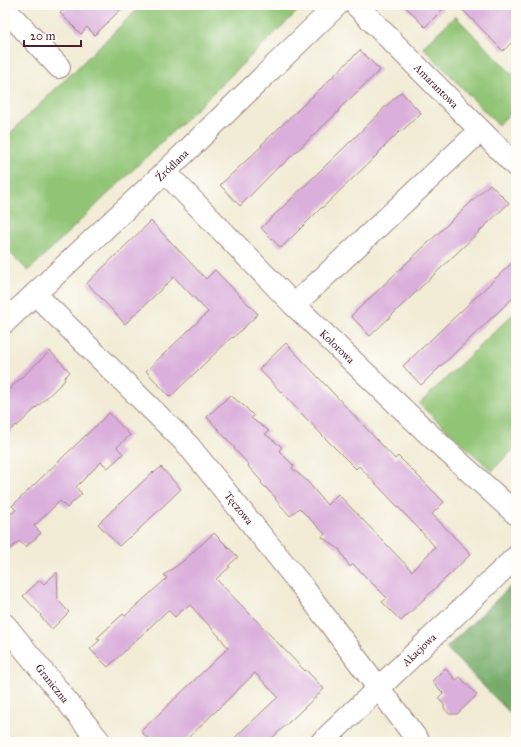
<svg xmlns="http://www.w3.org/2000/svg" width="521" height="747" viewBox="0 0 521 747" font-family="'IM FELL Great Primer',serif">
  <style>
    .green { fill: #91c576; stroke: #6e7250 }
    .forest { fill: #74aa67; stroke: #5f6449 }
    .building { fill: #daafdc }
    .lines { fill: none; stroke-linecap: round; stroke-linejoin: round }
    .minor-casing { stroke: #9e8680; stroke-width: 24 }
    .minor { stroke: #fff; stroke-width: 22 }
    .labels { text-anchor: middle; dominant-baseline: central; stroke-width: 3; stroke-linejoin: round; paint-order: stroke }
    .street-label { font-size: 11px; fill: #4a1f2b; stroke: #fdfcf7 }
  </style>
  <rect width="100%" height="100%" fill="#fdfcf7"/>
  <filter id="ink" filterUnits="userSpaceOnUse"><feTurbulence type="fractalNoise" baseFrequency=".025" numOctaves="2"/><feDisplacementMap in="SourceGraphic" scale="8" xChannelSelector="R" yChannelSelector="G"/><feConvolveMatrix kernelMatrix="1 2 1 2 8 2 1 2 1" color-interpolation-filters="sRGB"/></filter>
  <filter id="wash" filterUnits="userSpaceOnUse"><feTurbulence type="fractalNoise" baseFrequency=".012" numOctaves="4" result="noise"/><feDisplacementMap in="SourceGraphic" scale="16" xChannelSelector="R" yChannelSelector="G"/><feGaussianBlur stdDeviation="0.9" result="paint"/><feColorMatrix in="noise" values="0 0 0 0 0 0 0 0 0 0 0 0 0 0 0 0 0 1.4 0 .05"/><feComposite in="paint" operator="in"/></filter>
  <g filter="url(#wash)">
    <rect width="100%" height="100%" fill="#f2ecd6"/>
    <g class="green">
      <polygon points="142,5 304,5 28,271 5,248 5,138"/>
      <polygon points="455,16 516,78 516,108 498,125 423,47"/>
      <polygon points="516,311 516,447 492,471 419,404"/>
    </g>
    <polygon class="forest" points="516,581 516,719 446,648"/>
    <g id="blocks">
      <g class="building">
        <polygon points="69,5 125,5 95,35 87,27 81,34 60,13"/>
        <polygon points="404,5 447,5 425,27"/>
        <polygon points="458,5 516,5 516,38 503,51"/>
        <polygon points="360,50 380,70 338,110 339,111 281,166 280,165 240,206 220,185 262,146 261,145 319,90"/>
        <polygon points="401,92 421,113 402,131 401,130 379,152 379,153 322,208 321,208 281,248 261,228 382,111 382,110"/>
        <polygon points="490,184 509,203 370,336 351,316"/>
        <polygon points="151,221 206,279 215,270 258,314 233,338 232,337 170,397 146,371 208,312 174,277 125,324 87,283"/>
        <polygon points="516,259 516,295 421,385 403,366"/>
        <polygon points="286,343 395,459 398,456 444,502 432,514 471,554 401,621 382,602 387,598 353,564 350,567 339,549 322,537 325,534 299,508 290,516 275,499 276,498 261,483 262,482 248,466 249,465 234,449 235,448 207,417 230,395 243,405 254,416 251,418 269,431 265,434 282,447 279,451 294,466 292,468 308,482 327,505 338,494 412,571 435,547 420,530 359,466 356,469 325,438 259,369"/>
        <polygon points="50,351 70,372 64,378 65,380 35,409 17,426 16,425 5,435 5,393"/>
        <polygon points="109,413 130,435 117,447 123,454 108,468 101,462 76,487 82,494 74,501 67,508 60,501 34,526 41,533 26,547 19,541 5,554 5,518 16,510 12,506"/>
        <polygon points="161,467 181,489 131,537 129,537 119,546 98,524 153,472 154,473"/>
        <polygon points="214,533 238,557 228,566 230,567 216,579 305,671 306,670 324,689 268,742 230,742 278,697 255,673 184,742 151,742 141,731 228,648 219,636 190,605 185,609 184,608 175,617 168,610 108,667 90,649 100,640 97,638 123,614 125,616 167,578 164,575 182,562"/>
        <polygon points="57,572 58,598 57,599 69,612 52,629 40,616 41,615 23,596 40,580 44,584"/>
        <polygon points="445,668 456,680 460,677 477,695 457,714 449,714 444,708 444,705 438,698 443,693 432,681"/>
      </g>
    </g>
  </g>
  <g filter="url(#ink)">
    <use href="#blocks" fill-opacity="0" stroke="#9e8680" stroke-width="1"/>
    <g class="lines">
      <g class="minor-casing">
        <g id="minor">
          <path id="s1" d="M356 5 516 166"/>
          <polyline points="5,9 59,67"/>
          <path id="s2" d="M165 172 294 305 435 440 516 514"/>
          <path id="s3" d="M35 294 188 445 305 590 419 742"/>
          <polyline points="294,305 480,131"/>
          <path id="s4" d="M5 322 165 172 337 5"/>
          <path id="s5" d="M5 625 100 742"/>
          <path id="s6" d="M322 742 516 557"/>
        </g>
      </g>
      <use href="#minor" class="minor"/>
    </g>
  </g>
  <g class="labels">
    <g class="street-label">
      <text stroke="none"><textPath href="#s1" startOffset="114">Amarantowa</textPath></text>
      <text stroke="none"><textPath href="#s4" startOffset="229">Źródlana</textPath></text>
      <text stroke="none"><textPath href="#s2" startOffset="245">Kolorowa</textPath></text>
      <text stroke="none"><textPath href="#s3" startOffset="296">Tęczowa</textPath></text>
      <text stroke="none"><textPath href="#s6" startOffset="134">Akacjowa</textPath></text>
      <text stroke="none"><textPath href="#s5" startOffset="75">Graniczna</textPath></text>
    </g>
  </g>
  <rect width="521" height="747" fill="none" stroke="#fdfcf7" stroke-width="20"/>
  <path d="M24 40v6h57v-6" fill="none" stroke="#4a1f2b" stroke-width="2"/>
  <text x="30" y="40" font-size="12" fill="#4a1f2b" stroke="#fdfcf7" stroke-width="3" paint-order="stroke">20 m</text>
</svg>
